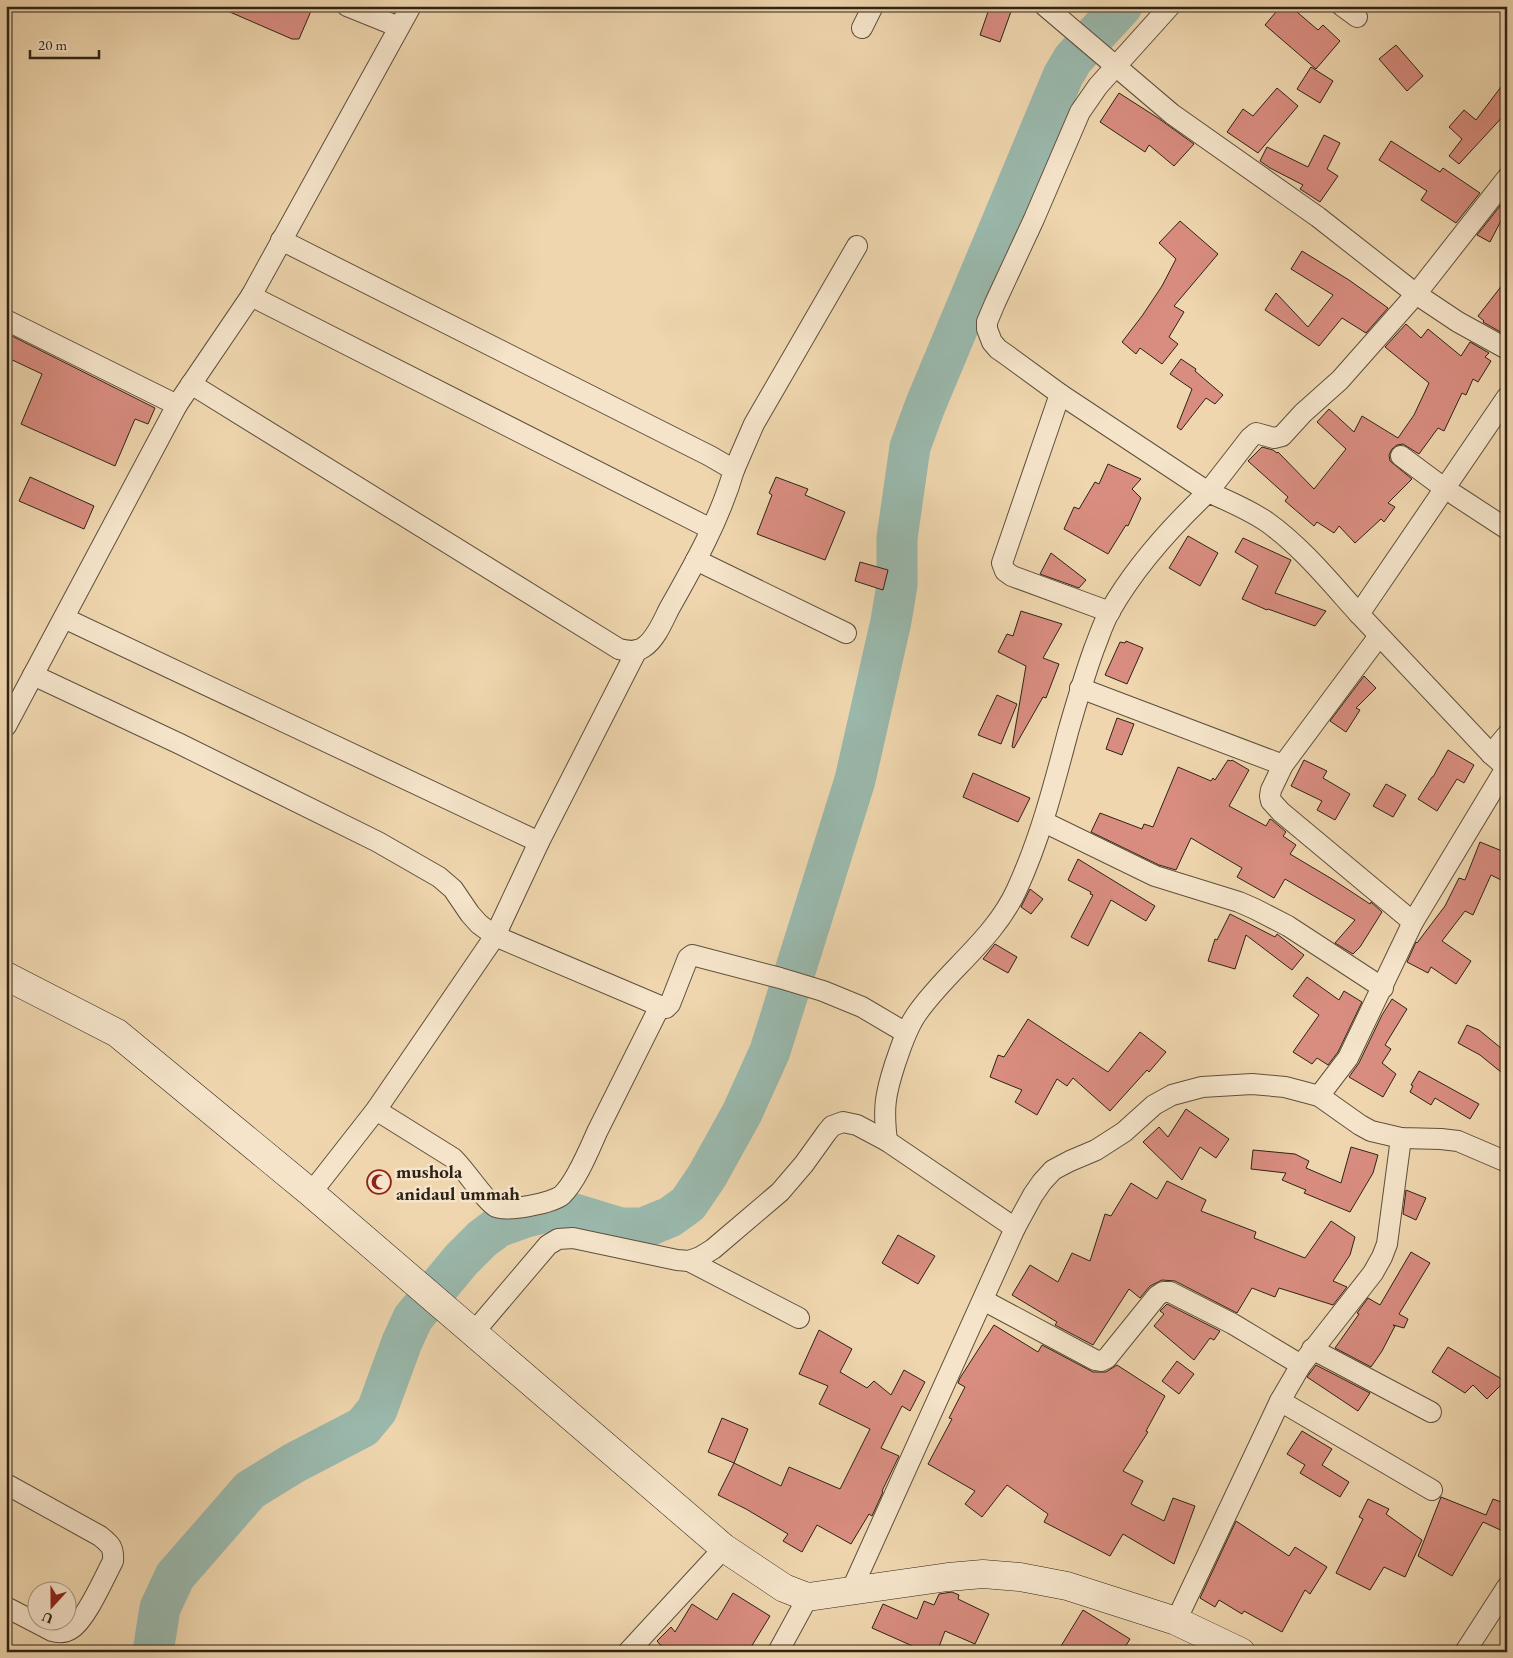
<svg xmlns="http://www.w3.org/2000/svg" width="1513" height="1658" viewBox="0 0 1513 1658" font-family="'EB Garamond',serif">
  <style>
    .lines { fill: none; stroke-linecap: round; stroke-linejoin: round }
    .river { stroke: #9ab9ad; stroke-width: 41 }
    .building { fill: #d98d80; stroke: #2e2317 }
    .street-casing { stroke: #5e503d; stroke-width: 22 }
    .secondary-casing { stroke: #2e2317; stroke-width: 29 }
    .street { stroke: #f5e4ca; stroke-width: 20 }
    .secondary { stroke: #f5e4ca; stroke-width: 28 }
    .labels { text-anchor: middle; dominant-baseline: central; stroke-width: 5; stroke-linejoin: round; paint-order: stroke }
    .poi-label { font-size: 19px; font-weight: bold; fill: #2e2317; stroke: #f5e4ca; text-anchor: start }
  </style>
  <rect width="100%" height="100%" fill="#efd6ae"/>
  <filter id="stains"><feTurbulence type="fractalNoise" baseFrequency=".004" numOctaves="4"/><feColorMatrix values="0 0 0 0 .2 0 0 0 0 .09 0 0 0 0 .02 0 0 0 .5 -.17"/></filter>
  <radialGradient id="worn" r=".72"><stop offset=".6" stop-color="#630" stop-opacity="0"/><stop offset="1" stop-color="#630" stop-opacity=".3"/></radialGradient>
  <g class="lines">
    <polyline class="river" points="153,1652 160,1608 175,1576 250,1490 294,1463 363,1427 377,1410 402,1342 413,1318 461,1260 482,1239 498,1227 526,1217 551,1211 575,1214 621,1228 643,1228 670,1217 688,1204 707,1176 742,1113 770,1051 855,780 891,621 897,585 897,538 910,447 925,406 1063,76 1073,59 1122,6"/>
  </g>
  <g class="building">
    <polygon points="216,6 299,6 311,11 299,39 292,39"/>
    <polygon points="990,6 1013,6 1000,42 980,35"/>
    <polygon points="1281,6 1290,6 1318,30 1323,25 1340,41 1316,69 1265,25"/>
    <polygon points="1396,45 1423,76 1407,91 1379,59"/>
    <polygon points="1311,67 1333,81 1320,103 1297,89"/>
    <polygon points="1507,79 1507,112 1459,164 1449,156 1462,139 1449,127 1464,110 1476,120"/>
    <polygon points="1277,88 1298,106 1258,153 1227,132 1243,109 1253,116"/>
    <polygon points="1119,93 1158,118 1194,144 1174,166 1149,145 1145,152 1100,122"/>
    <polygon points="1324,135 1340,143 1327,169 1338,176 1320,202 1300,189 1303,185 1270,168 1260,161 1267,147 1308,167"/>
    <polygon points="1391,141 1440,172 1443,168 1480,193 1456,223 1421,200 1427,191 1379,160"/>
    <polygon points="1500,206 1504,208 1504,215 1490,242 1477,235"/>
    <polygon points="1180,221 1218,254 1174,306 1184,312 1169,337 1178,344 1162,364 1140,348 1136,354 1122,342 1142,316 1162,286 1176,259 1159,243"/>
    <polygon points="1302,251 1349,280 1388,308 1366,333 1342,318 1319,346 1265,310 1276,293 1308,327 1333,295 1291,269"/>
    <polygon points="1507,279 1507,330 1504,334 1483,322 1484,321 1478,316"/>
    <polygon points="1406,324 1421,338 1428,329 1461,356 1470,342 1489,353 1485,357 1491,361 1478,382 1473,379 1466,395 1462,393 1444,431 1438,428 1419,454 1403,444 1397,445 1392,449 1389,455 1390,461 1412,479 1388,503 1395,507 1384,522 1381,519 1355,543 1339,526 1334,533 1317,522 1314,526 1285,501 1288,497 1248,461 1262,447 1273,450 1277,453 1278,452 1314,489 1346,449 1317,422 1329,409 1354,432 1362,416 1398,438 1414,415 1429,383 1385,347"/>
    <polygon points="6,333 155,408 148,424 135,419 115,466 21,424 42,374 6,357"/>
    <polygon points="1181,359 1196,369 1195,371 1223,395 1215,404 1206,398 1181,430 1177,427 1192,389 1170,374"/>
    <polygon points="1108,464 1141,479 1132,489 1141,498 1128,526 1126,525 1108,554 1064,529 1074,507 1079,509 1095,482 1099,484"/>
    <polygon points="30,477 94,506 84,529 19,501"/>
    <polygon points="776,477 808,489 805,495 845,512 825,560 757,534 772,495 769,493"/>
    <polygon points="1188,536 1218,553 1200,586 1169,568"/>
    <polygon points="1243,538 1291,560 1275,593 1326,611 1315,626 1268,609 1267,610 1242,599 1258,566 1235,552"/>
    <polygon points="1051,553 1086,580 1079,588 1040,574"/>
    <polygon points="860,562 888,570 883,590 855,581"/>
    <polygon points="1021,611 1062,624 1043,658 1059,664 1046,698 1043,697 1014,748 1012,747 1026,666 998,652 1007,634 1013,636"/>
    <polygon points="1126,641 1143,648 1127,684 1105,675 1120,642 1125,643"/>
    <polygon points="1364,676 1376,688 1356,708 1360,710 1346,732 1330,721"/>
    <polygon points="997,695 1017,704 1001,744 978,735"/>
    <polygon points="1117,718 1134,724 1122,755 1106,749"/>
    <polygon points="1448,750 1474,765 1464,783 1457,779 1437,811 1418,799 1432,777 1433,777"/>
    <polygon points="1228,760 1231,761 1232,760 1249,770 1229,806 1266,826 1270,819 1272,820 1286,832 1283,836 1296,845 1290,854 1332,879 1370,904 1371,902 1382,912 1360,947 1353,954 1335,943 1355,920 1285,879 1274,898 1237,877 1242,868 1191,838 1176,870 1159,865 1091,832 1100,813 1142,829 1144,824 1153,827 1178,767 1211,781 1213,778 1215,780"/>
    <polygon points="1304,760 1327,771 1323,778 1350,794 1335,820 1317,810 1322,801 1291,786"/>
    <polygon points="973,773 1030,798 1018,822 963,797"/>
    <polygon points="1386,784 1406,795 1393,817 1373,806"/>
    <polygon points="1480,842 1507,853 1507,883 1491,875 1473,915 1465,911 1442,941 1471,961 1456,984 1431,967 1428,973 1407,962 1416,942 1417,943 1445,906 1459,878 1465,880"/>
    <polygon points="1078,859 1155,906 1146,921 1111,900 1088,946 1071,937 1093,895 1090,894 1091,892 1068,880"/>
    <polygon points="1030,889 1043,899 1031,914 1021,907"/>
    <polygon points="1230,914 1275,937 1277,934 1304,955 1292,970 1246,935 1235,969 1208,961 1215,939 1217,940"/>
    <polygon points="995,944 1017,957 1008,973 983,959"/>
    <polygon points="1307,977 1339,1000 1344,991 1362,1002 1338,1052 1328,1065 1317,1058 1312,1064 1293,1052 1319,1015 1293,996"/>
    <polygon points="1392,999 1407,1009 1385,1045 1391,1049 1382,1063 1396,1074 1383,1097 1349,1077 1359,1063 1382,1015"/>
    <polygon points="1028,1019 1108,1072 1140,1032 1166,1052 1149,1072 1147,1070 1110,1111 1073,1078 1067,1086 1057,1079 1037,1115 1015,1102 1022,1090 990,1077 998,1055 1004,1057"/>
    <polygon points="1467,1025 1479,1030 1507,1053 1507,1077 1480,1055 1458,1043"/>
    <polygon points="1419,1071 1479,1104 1470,1119 1435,1098 1431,1105 1410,1092 1413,1086 1411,1085"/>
    <polygon points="1186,1109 1229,1139 1216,1158 1200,1147 1182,1180 1143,1142 1159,1127 1168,1137"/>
    <polygon points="1351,1147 1378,1155 1373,1173 1350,1212 1304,1193 1306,1190 1282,1180 1286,1173 1251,1169 1253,1150 1295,1154 1309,1161 1306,1168 1341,1183"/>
    <polygon points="1167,1181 1206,1200 1201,1211 1256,1232 1254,1238 1305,1258 1331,1221 1355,1237 1350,1255 1333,1281 1347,1287 1333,1305 1279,1288 1275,1297 1252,1288 1237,1313 1175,1281 1162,1280 1150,1286 1140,1298 1129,1289 1093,1345 1055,1325 1057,1322 1012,1295 1030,1265 1058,1282 1072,1253 1090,1261 1105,1214 1111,1216 1131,1183 1157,1199"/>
    <polygon points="1406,1190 1426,1198 1416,1220 1403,1214"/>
    <polygon points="898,1235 935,1256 918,1284 882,1263"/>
    <polygon points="1411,1252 1430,1263 1399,1314 1408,1319 1404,1328 1393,1325 1395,1326 1382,1351 1371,1367 1335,1348 1359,1314 1357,1313 1368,1298 1380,1305"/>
    <polygon points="1167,1304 1220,1331 1214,1340 1210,1338 1194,1360 1154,1326 1164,1314 1160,1311"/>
    <polygon points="994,1325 1038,1352 1042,1345 1093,1372 1106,1372 1117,1365 1165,1396 1146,1431 1148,1432 1123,1471 1143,1481 1131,1504 1164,1521 1173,1498 1195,1506 1174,1564 1123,1534 1110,1556 1044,1522 1048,1514 1007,1485 982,1517 965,1504 975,1491 928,1464 952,1419 949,1418 965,1387 958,1383 960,1378"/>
    <polygon points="819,1330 852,1349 840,1372 867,1388 874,1381 891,1395 904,1370 925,1382 910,1411 902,1406 881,1448 899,1456 882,1491 883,1492 872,1516 869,1514 851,1544 817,1525 802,1552 783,1541 788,1534 746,1509 718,1495 734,1463 781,1486 789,1467 840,1489 870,1429 819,1404 828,1386 799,1374"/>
    <polygon points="1448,1347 1505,1381 1487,1399 1473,1385 1465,1393 1432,1372"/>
    <polygon points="1177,1361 1194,1374 1179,1394 1162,1381"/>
    <polygon points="1316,1365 1370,1393 1358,1411 1307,1377"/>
    <polygon points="722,1418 748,1429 734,1463 708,1452"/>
    <polygon points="1302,1431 1332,1449 1322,1465 1349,1482 1340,1497 1300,1473 1305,1465 1287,1454"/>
    <polygon points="1441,1497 1486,1515 1493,1499 1507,1504 1507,1533 1483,1522 1452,1576 1418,1556"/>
    <polygon points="1368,1499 1389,1509 1386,1514 1422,1540 1405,1577 1384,1567 1370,1590 1336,1573 1363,1519 1359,1517"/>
    <polygon points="1236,1521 1289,1556 1295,1547 1327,1567 1310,1594 1305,1590 1282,1632 1244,1611 1242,1614 1219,1600 1215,1607 1200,1598"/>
    <polygon points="952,1592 959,1595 958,1599 989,1614 975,1644 945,1631 937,1652 926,1652 872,1628 883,1604 917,1619 924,1601 934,1605 939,1594"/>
    <polygon points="733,1593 770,1616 748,1652 662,1652 664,1649 657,1641 671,1627 675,1632 692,1604 717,1620"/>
    <polygon points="1083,1610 1130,1639 1122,1652 1071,1652 1061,1646"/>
  </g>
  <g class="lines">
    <g class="street-casing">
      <g id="street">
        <polyline points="347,6 399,27"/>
        <polyline points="1045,6 1172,114 1318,217 1416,294 1458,322 1507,349"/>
        <polyline points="1170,6 1098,86 1080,112 1034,219 995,303 987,322 987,329 992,342 998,349 1008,356 1060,394 1208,492 1250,438 1256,433 1274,438 1282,436 1303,413 1340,380 1416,294 1507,178"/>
        <polyline points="1342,6 1357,17"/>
        <polyline points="862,28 873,6"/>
        <polyline points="251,296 711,529"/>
        <polyline points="6,320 177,405"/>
        <path d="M191 384 619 649C627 651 636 653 644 647 656 639 663 621 669 609 694 565 720 519 734 470L710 456 281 240"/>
        <polyline points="1060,394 1002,563 1005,571 1012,576 1110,612"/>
        <polyline points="1507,397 1359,614 1491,754 1507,768"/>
        <polyline points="1401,456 1444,488"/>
        <polyline points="734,470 754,424 857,246"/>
        <polyline points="1455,495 1507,529"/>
        <polyline points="696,560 846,633"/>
        <polyline points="64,618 539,842"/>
        <polyline points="1379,636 1283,765 1271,790 1270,796 1271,801 1281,812 1413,922"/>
        <polyline points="33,675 180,744 378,842 439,877 453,889 470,914 479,924 495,936 660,1006 666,1008 670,1004 688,958 692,955 780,978 823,991 862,1007 906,1033"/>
        <polyline points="1080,688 1283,765"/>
        <polyline points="6,726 177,405 251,296 411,6"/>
        <polyline points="1491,754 1507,735"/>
        <polyline points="1044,822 1155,876 1239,902 1255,909 1288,926 1383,988"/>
        <polyline points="1319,1096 1348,1058 1413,922 1506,768"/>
        <path d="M376 1110 453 1158C465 1169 486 1202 496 1207 507 1212 553 1203 562 1195 576 1182 589 1150 597 1132 618 1090 639 1048 660 1006"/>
        <path d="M887 1141C883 1108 885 1095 895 1064 901 1047 906 1030 916 1015 946 971 994 940 1017 889 1040 839 1054 785 1068 732 1076 704 1084 677 1094 649 1099 637 1103 623 1110 611 1135 567 1171 527 1208 492 1228 501 1248 509 1267 522 1302 547 1330 582 1359 614"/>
        <polyline points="311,1193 376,1110 495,936 539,842 637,650"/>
        <polyline points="689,1261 799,1318"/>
        <polyline points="983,1300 1095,1360 1101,1361 1107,1358 1157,1296 1163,1292 1170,1292 1233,1324 1301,1365"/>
        <polyline points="474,1332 548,1245 558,1239 573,1238 677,1260 689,1261 700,1257 713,1249 780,1192 804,1164 827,1132 832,1126 843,1122 857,1125 887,1141 1015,1228"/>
        <polyline points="1312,1349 1431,1412"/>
        <polyline points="1280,1401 1432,1490"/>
        <path d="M6 1484 100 1536C110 1544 114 1547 113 1561 104 1578 86 1620 71 1629 65 1633 59 1633 52 1631L6 1607"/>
        <polyline points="851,1591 1015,1228 1033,1195 1042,1182 1053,1170 1070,1161 1096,1150 1124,1132 1154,1105 1172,1095 1202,1087 1252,1084 1285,1087 1319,1096 1360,1125 1371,1131 1401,1138 1441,1139 1458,1141 1507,1162"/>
        <polyline points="1176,1621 1280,1401 1301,1365 1373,1273 1382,1257 1387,1244 1401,1138"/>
        <polyline points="628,1652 724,1548"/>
        <polyline points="778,1652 808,1597"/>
        <polyline points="1465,1652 1507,1587"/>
      </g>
    </g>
    <g class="secondary-casing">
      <polyline id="secondary" points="6,976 117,1033 311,1193 724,1548 784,1588 802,1595 808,1597 948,1577 983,1574 1020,1577 1067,1586 1176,1621 1241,1652"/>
    </g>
    <use href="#street" class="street"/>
    <use href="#secondary" class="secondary"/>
  </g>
  <defs>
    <g id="mosque-ring" transform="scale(1.25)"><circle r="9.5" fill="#f5e4ca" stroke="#8f2418" stroke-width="1.5"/><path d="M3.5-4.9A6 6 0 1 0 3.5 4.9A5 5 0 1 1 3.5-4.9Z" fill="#8f2418"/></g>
  </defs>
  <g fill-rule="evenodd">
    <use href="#mosque-ring" x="379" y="1182"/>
  </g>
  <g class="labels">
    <g class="poi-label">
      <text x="396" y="1171">mushola<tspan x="396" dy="22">anidaul ummah</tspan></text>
    </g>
  </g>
  <rect width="1513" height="1658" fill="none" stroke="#efd6ae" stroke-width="25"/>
  <rect x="8" y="8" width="1498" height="1643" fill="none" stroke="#2e2317" stroke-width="2.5"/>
  <rect x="12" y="12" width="1488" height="1633" fill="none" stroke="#2e2317"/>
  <g transform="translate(52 1606) rotate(201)"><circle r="24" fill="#f5e4ca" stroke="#a59782"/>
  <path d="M0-4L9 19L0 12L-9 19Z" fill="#8f2418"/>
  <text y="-8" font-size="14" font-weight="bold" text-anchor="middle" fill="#2e2317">U</text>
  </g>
  <path d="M30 50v8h69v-8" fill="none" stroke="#2e2317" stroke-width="2.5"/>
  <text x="38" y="50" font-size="15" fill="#2e2317" stroke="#f5e4ca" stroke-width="4" paint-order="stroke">20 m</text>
  <rect width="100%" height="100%" filter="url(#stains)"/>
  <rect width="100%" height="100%" fill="url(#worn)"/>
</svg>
